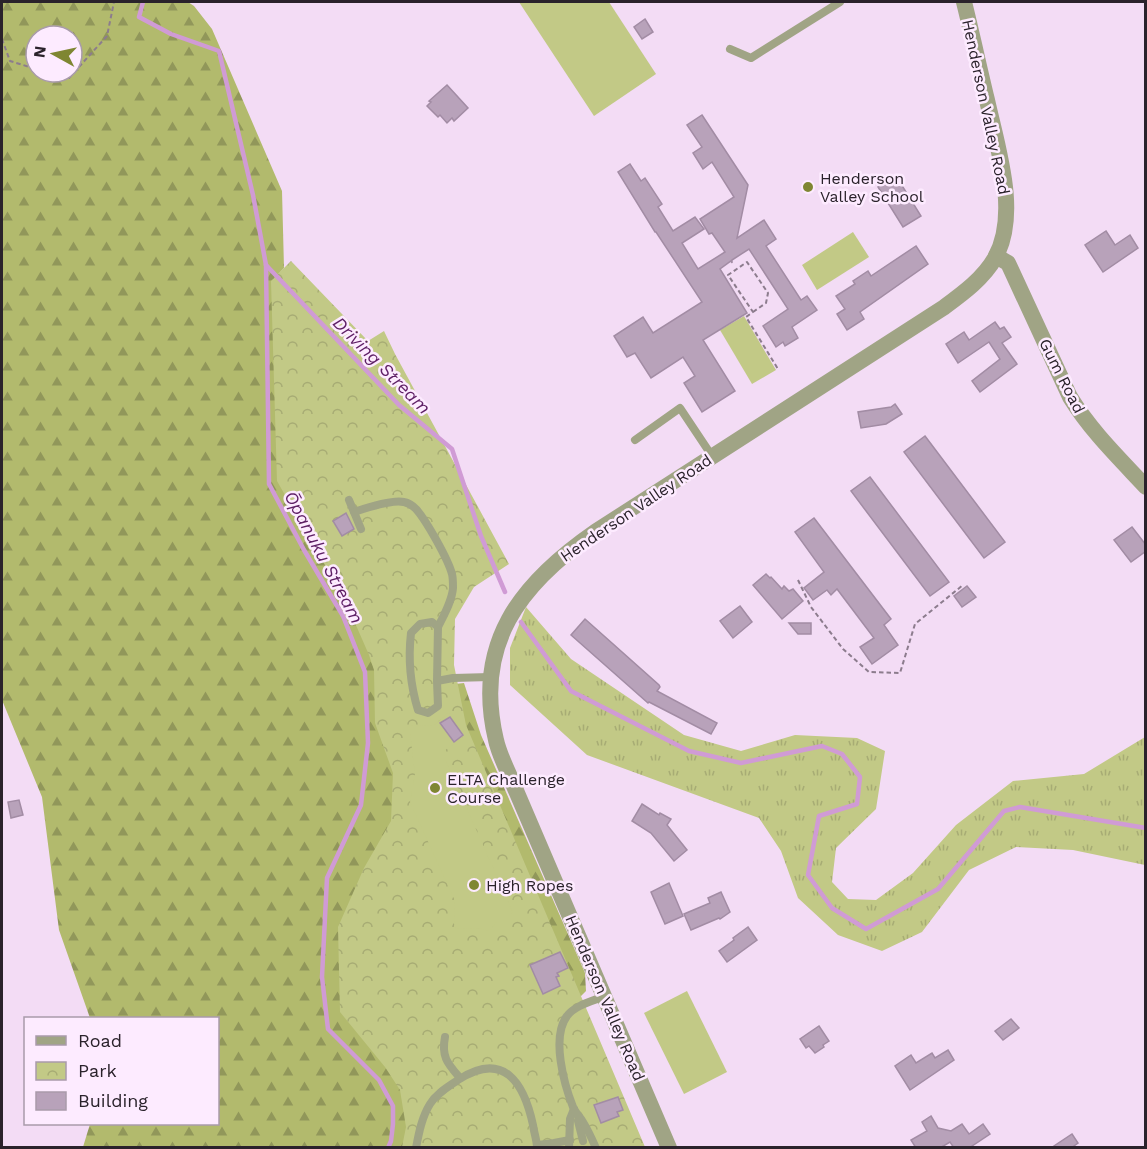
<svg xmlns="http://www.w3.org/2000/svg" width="1147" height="1149" viewBox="0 0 1147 1149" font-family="'Work Sans',sans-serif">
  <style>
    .grass { fill: url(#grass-tufts) }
    .forest { fill: url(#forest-firs); fill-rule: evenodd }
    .park { fill: url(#park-crowns) }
    .pitch { fill: #c2c986 }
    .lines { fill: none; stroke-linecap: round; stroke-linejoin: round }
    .stream { stroke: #d09bd5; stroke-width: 4.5 }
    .building { fill: #b8a2ba; stroke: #a28ca4; stroke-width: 1.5 }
    .path { stroke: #8c7c8d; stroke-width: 2; stroke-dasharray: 4.5 3; stroke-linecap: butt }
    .lane { stroke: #a0a485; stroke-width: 8 }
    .street { stroke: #a0a485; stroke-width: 16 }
    .poi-dot { fill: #7f8632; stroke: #fdebff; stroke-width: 2 }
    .labels { text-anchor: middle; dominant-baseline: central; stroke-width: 5; stroke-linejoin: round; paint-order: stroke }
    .street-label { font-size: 16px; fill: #2a222b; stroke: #fdebff }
    .poi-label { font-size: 16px; fill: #2a222b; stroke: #fdebff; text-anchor: start }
    .water-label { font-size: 18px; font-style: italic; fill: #5e1f65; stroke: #fdebff }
  </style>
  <defs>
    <pattern id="grass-tufts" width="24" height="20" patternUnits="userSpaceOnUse" patternTransform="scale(1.5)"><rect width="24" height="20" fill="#c2c986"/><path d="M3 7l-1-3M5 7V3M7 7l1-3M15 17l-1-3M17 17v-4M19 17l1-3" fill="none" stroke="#a7ac74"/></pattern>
    <pattern id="forest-firs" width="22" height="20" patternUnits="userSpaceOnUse" patternTransform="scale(1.5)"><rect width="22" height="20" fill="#b2ba6d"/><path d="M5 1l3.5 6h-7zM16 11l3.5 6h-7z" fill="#91975a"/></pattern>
    <pattern id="park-crowns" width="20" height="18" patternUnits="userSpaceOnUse" patternTransform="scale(1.5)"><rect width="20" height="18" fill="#c2c986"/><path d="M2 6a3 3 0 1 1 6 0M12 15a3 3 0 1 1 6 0" fill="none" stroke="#a7ac74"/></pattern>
  </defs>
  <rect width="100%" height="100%" fill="#f3dcf5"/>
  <polygon class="grass" points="526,607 571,659 684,735 741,751 795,735 857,738 885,751 876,809 836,848 832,882 848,899 876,900 913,873 956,825 1013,781 1084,774 1145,737 1145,865 1073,850 1016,847 969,870 922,932 882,951 838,935 798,898 781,851 759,818 587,755 510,685 510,648"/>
  <g class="forest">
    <path d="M2 2H188L194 6 212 29 282 191 284 268 272 281 339 544 451 902 405 1147H83L90 1124H218V1018H90L59 930 42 797 2 700ZM36 36H72V72H36Z"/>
    <polygon points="464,683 481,735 585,973 586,991 580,997 465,736 455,684"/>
  </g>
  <polygon class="park" points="291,261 368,341 384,331 395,354 509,564 474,587 455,619 454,665 466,725 645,1147 402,1147 406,1127 400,1090 385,1067 340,1012 338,927 364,868 391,821 393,773 375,723 374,670 369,655 345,600 277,481 271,281"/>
  <g class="pitch">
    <polygon points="519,2 609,2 656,74 594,116"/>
    <polygon points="853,232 869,257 817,290 802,265"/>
    <polygon points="744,316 776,370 752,384 720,330"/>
    <polygon points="449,712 465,736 444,751 446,761 513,913 497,921 490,931 479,928 456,929 454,924 455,901 410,802 415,774 410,733 410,725 433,726"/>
    <polygon points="687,991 727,1072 684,1094 644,1013"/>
  </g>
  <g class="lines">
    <g class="stream">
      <polyline points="143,2 139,17 171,34 219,51 253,195 266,265 269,484 304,550 343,616 365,672 368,743 361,805 327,878 322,977 328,1029 379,1080 393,1106 393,1124 391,1141 388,1148"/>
      <polyline points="266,265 399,405 452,449 481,536 505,592"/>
      <polyline points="521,622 571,691 689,751 741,763 822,746 842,754 860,777 857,804 819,816 808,875 832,908 866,929 938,889 1004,811 1020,807 1146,828"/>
    </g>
  </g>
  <g class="building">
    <polygon points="645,19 653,32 642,39 634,27"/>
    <polygon points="447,85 468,108 454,121 452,118 447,123 440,115 438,117 427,106 431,102 429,101"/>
    <polygon points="702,115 748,185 737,238 764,220 776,239 766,246 801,300 807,296 817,310 792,327 798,338 785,346 783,342 776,347 763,326 788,309 749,249 732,260 732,263 731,261 720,269 747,313 703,340 735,391 702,412 684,383 695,376 683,357 651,378 635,353 627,357 614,336 643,317 653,333 702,302 656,232 655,232 618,172 630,164 641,181 645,178 662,204 658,207 673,231 695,217 704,229 682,243 698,269 725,252 712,233 709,234 700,219 734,197 712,162 703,169 693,153 702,147 687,125"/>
    <polygon points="896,176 921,216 903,227 878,187"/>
    <polygon points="1106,231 1115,245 1130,235 1138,248 1103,272 1085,245"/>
    <polygon points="916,246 928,264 860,312 864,319 847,330 837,314 845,309 836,296 855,284 853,281 868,271 871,276"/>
    <polygon points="995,322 1000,329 1004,327 1011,337 1002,343 1017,364 980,392 972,381 1000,359 989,342 958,363 946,344 964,332 969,340"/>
    <polygon points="895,404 902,414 886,424 861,428 858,412 891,407"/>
    <polygon points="925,436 1005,542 984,558 904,452"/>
    <polygon points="870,477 949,582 930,596 851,491"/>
    <polygon points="346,513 354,529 342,536 333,521"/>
    <polygon points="814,518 891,619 884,625 898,645 872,664 860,647 874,638 837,589 831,595 827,590 813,600 804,588 824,572 795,532"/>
    <polygon points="1132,527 1146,545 1146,551 1131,562 1114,540"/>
    <polygon points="766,574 770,578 771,577 782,589 784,586 789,591 793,589 803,601 782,619 753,585"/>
    <polygon points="967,586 976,597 962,607 954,596"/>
    <polygon points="740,606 752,622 733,638 720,621"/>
    <polygon points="585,619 659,685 660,687 657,691 717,723 711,734 649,702 648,703 571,635"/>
    <polygon points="789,623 811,623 811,634 798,634"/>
    <polygon points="450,717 463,735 454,742 440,723"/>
    <polygon points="19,800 23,815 11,818 8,802"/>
    <polygon points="642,804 659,815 660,813 671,819 667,825 687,850 674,861 651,833 632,821"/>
    <polygon points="669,883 683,916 665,924 651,892"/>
    <polygon points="721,892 730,912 720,919 719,918 691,930 684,914 710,903 708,898"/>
    <polygon points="748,927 757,940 727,962 719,951 734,940 733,938"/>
    <polygon points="560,952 568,968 557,973 559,976 556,977 560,986 543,994 530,965"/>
    <polygon points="1011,1019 1019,1028 1003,1040 995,1031"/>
    <polygon points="819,1026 829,1041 823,1045 824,1047 815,1053 809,1046 806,1048 800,1039"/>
    <polygon points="948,1050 954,1060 910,1090 895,1066 911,1055 916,1063 932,1053 935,1058"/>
    <polygon points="618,1097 623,1110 617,1112 619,1116 601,1123 594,1105"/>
    <polygon points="931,1116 938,1128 951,1131 962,1124 969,1134 983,1124 990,1134 969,1148 954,1148 950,1142 940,1148 916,1148 911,1140 927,1131 922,1122"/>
    <polygon points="1072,1134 1078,1143 1071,1148 1051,1148"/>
  </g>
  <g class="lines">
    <g class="path">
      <polyline points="2,39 10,61 36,69"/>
      <polyline points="47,72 69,78 107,36 114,2"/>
      <polyline points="753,312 766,303 768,293 747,262 728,275 753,312 746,317 778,369"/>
      <polyline points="798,580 811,607 843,649 869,672 900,673 915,624 963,585"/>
    </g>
    <g class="lane">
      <polyline points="730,49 751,58 840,2"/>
      <polyline points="635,440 680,408 712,456"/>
      <path d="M349 500 354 512C366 508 392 499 404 502 409 503 413 506 416 509 426 520 448 559 452 574 453 578 453 584 453 588 452 601 444 615 438 627"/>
      <polyline points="354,512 361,529"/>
      <path d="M437 681 438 627 432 622 420 624 411 633C408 659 410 684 418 710L428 713 438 706 437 681 453 678 490 677"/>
      <path d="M445 1037C441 1057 448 1064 460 1078"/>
      <polyline points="578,1121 583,1141"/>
      <polyline points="538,1145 554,1143 570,1140"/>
      <path d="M416 1148C419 1132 422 1117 430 1104 437 1093 448 1087 458 1080 504 1050 524 1083 533 1125 534 1133 537 1140 537 1148"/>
      <polyline points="569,1148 570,1119 574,1109"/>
      <path d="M596 1148C592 1139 588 1130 583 1122 580 1117 575 1112 573 1107 564 1084 551 1037 567 1016 575 1005 593 1001 605 996"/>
    </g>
    <g class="street">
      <path d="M996 256 1008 263 1070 397C1091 431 1119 458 1146 487"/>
      <path d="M669 1148 511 779C506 767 499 754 496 740 473 644 520 584 595 532L943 308C962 294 983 279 995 258 1020 214 997 146 987 100 979 67 972 34 964 2"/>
    </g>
  </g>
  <g class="poi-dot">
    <circle cx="808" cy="187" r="6"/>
    <circle cx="435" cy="788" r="6"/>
    <circle cx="474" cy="885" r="6"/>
  </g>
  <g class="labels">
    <g class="street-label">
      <text transform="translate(986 107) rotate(78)">Henderson Valley Road</text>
      <text transform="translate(1062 376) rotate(63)">Gum Road</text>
      <text transform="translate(636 508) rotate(-34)">Henderson Valley Road</text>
      <text transform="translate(605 998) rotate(67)">Henderson Valley Road</text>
    </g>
    <g class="poi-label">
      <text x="820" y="178">Henderson<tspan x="820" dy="18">Valley School</tspan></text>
      <text x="447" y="779">ELTA Challenge<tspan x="447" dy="18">Course</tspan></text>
      <text x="486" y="885">High Ropes</text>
    </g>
    <g class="water-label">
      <text transform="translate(382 365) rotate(45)">Driving Stream</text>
      <text transform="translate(324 557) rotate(62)">Ōpanuku Stream</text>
    </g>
  </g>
  <rect width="1147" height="1149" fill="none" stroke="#2a222b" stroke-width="6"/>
  <rect x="24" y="1017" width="195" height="108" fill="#fdebff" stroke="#a99baa" stroke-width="1.5"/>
  <rect x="36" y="1036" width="30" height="9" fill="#a0a485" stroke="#a99baa" stroke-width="1.5"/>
  <text x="78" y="1047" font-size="18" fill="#2a222b">Road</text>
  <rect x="36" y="1062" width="30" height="18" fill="url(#park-crowns)" stroke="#a99baa" stroke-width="1.5"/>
  <text x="78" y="1077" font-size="18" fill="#2a222b">Park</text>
  <rect x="36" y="1092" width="30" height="18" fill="#b8a2ba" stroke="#a99baa" stroke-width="1.5"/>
  <text x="78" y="1107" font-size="18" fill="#2a222b">Building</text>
  <g transform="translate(54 54) rotate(278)"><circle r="28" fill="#fdebff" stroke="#a99baa" stroke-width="1.5"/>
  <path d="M0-4.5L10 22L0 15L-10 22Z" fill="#7f8632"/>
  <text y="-9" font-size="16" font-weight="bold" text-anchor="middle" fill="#2a222b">N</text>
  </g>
</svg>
